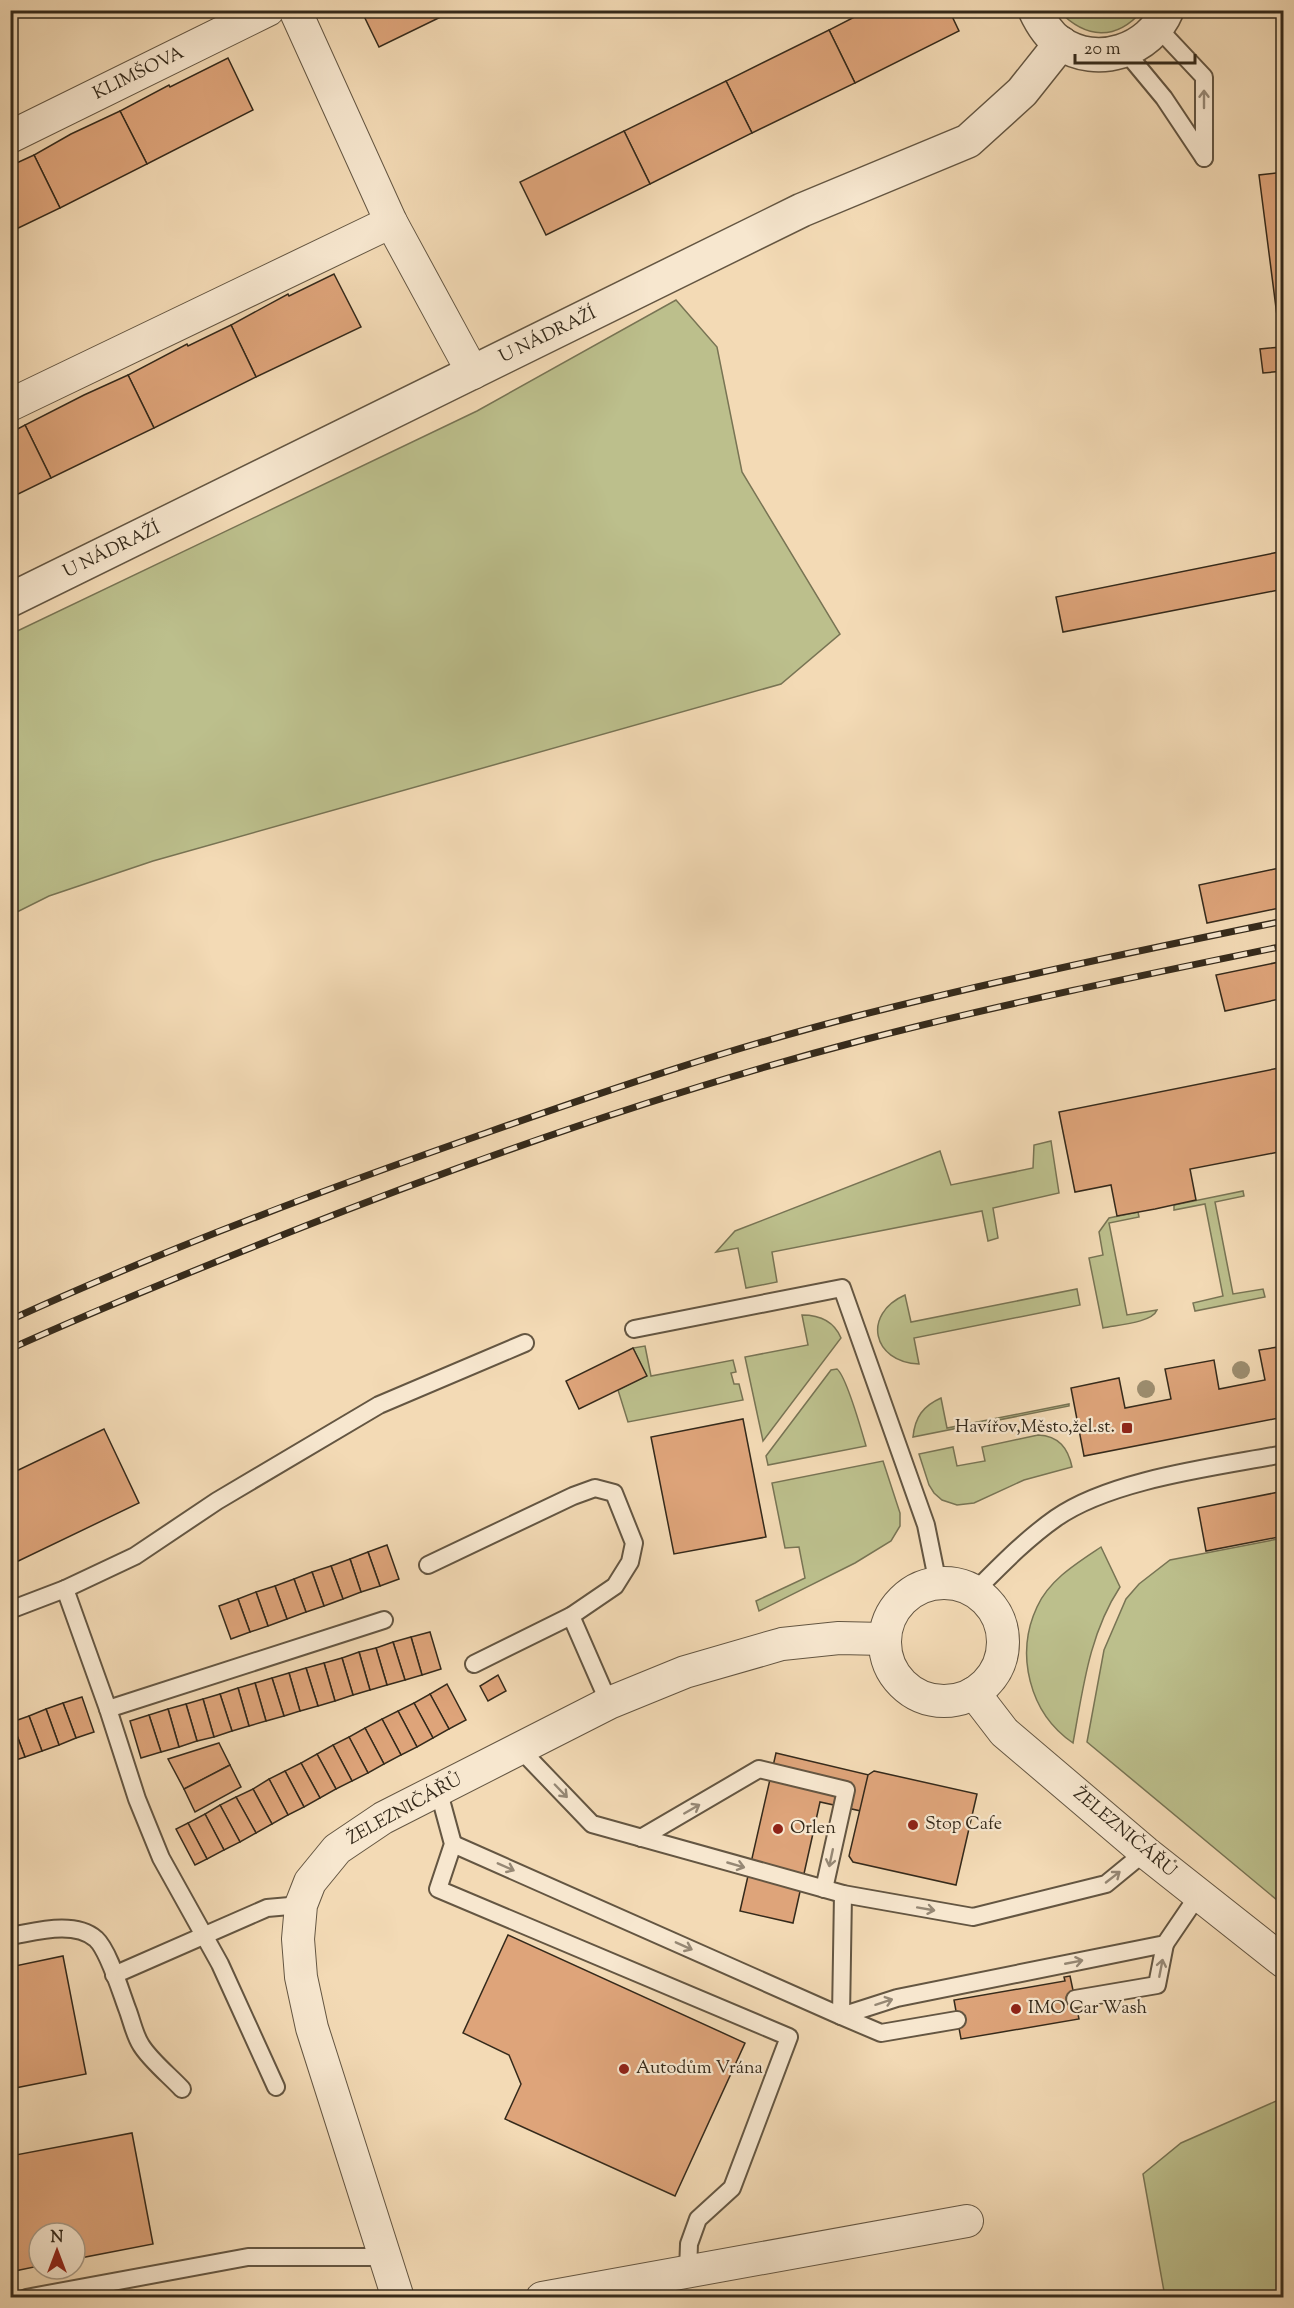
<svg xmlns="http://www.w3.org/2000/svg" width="1294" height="2308" viewBox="0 0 1294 2308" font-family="'Sorts Mill Goudy',serif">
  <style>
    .green { fill: #bcbf8c; stroke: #787454; stroke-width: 1.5 }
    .building { fill: #dea47a; stroke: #352a1b; stroke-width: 1.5 }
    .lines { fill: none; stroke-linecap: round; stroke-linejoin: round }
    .service-casing { stroke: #645642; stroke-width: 20 }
    .minor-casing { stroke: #645642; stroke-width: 34 }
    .tertiary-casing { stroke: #645642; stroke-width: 36 }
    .service { stroke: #f7e7cf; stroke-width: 16 }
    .minor { stroke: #f7e7cf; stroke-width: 32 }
    .tertiary { stroke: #f7e7cf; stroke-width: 33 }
    .rail-casing { stroke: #352a1b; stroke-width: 7 }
    .rail { stroke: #f7e7cf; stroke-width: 4.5; stroke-dasharray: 14; stroke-linecap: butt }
    .tree { fill: #9d8e70 }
    .oneway { stroke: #968875 }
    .poi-dot { fill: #8f2418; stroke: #f7e7cf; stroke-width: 2 }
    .labels { text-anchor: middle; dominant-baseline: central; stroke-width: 4.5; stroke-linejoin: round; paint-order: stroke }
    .street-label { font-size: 18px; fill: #352a1b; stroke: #f7e7cf }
    .poi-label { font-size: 18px; fill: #352a1b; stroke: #f7e7cf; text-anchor: start }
  </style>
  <rect width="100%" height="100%" fill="#f3dab5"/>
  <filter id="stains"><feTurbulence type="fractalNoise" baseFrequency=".00333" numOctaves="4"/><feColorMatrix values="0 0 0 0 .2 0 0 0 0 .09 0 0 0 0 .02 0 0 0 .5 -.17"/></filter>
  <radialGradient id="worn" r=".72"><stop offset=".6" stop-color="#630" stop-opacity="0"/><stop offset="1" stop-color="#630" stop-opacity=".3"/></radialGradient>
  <g class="green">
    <path d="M1059 11H1142C1116 41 1086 39 1059 11Z"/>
    <polygon points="676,300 717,347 742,472 840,634 781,684 153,861 49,896 11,915 11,634 477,411"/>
    <polygon points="1051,1141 1059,1193 993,1208 998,1238 988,1241 982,1211 772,1252 777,1282 746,1288 738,1248 716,1252 735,1231 940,1151 951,1185 1033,1168 1034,1145"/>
    <polygon points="1243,1191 1244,1196 1215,1202 1233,1294 1263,1289 1265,1297 1195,1311 1193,1303 1223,1296 1205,1204 1174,1210 1174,1205"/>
    <path d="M1138 1212 1139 1217 1109 1223 1127 1315 1157 1310C1152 1323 1116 1325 1103 1328L1089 1258 1103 1255 1099 1232 1109 1218Z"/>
    <path d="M1077 1289 1080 1305 914 1338 919 1364C872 1362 862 1314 905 1295L911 1322Z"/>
    <path d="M802 1315C819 1315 834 1321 841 1338L763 1441 745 1357 808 1345Z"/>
    <polygon points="645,1346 651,1376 733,1360 736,1372 731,1373 734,1384 739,1384 743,1400 628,1422 618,1390 646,1376 633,1348"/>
    <path d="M837 1369C846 1376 862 1432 866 1446L768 1465 766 1456 831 1370Z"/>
    <path d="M941 1398 947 1428 1069 1404V1406L913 1437C915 1417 923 1406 941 1398Z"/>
    <path d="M1038 1435C1059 1436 1068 1448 1072 1467L1024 1480 974 1503 957 1505 942 1500 934 1493 929 1485 919 1454 953 1447 957 1466 985 1461 982 1447Z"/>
    <polygon points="883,1461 900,1513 900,1526 891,1541 855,1563 759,1611 756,1601 805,1578 799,1547 785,1548 772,1483"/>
    <polygon points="1283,1538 1284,1538 1283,1905 1087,1742 1104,1650 1126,1599 1139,1584 1170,1560"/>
    <path d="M1101 1547 1120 1587C1089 1634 1083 1689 1073 1743 1029 1713 1015 1654 1037 1607 1049 1580 1077 1563 1101 1547Z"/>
    <polygon points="1283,2098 1283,2297 1165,2297 1143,2174 1181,2143"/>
  </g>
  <g class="building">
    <polygon points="361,10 455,10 379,47"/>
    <polygon points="868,10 949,10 959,31 855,83 829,30"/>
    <polygon points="829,30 855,83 752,133 726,81"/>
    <polygon points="228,58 253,110 147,164 120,111 169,85 170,87"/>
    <polygon points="726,81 752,133 650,184 624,131"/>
    <polygon points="120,111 147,164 60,208 34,155 71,134"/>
    <polygon points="624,131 650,184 546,235 520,182"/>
    <polygon points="34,155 60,208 10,232 10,166"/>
    <polygon points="1284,172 1284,371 1263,373 1260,349 1281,347 1259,175"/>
    <polygon points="334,274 361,327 256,377 231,325 288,294 289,296"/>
    <polygon points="231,325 256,377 154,428 128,375 187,344 188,346"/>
    <polygon points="128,375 154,428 51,478 25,425 84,395"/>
    <polygon points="25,425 51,478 10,498 10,433"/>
    <polygon points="1284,551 1284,589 1063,632 1056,597"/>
    <polygon points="1284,867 1284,907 1207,923 1199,885"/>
    <polygon points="1284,961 1284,998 1225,1011 1216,975"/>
    <polygon points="1284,1067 1284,1151 1190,1169 1196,1200 1155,1209 1117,1216 1111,1185 1075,1192 1059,1112"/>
    <polygon points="1284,1346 1284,1417 1084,1456 1071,1388 1119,1378 1125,1408 1171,1399 1165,1369 1214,1360 1219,1389 1265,1380 1259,1350"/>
    <polygon points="633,1348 647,1376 579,1409 566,1381"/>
    <polygon points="743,1419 766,1537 674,1554 651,1437"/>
    <polygon points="104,1429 139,1503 10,1565 10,1474"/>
    <polygon points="1284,1491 1284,1536 1206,1551 1198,1508"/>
    <polygon points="387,1545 399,1579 380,1586 368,1552"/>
    <polygon points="368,1552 380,1586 361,1592 350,1559"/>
    <polygon points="350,1559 361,1592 343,1599 331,1566"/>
    <polygon points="331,1566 343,1599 324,1606 312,1572"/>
    <polygon points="312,1572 324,1606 306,1612 294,1579"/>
    <polygon points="294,1579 306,1612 287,1619 275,1586"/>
    <polygon points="275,1586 287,1619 268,1626 256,1592"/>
    <polygon points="256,1592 268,1626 250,1632 238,1599"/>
    <polygon points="238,1599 250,1632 231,1639 219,1606"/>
    <polygon points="430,1632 441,1669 422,1675 411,1637"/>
    <polygon points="411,1637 422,1675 405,1680 393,1642"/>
    <polygon points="393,1642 405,1680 387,1685 376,1648"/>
    <polygon points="376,1648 387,1685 370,1690 359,1652"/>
    <polygon points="359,1652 370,1690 353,1695 342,1658"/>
    <polygon points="342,1658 353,1695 335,1701 324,1663"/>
    <polygon points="324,1663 335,1701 318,1706 306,1668"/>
    <polygon points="306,1668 318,1706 300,1711 289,1673"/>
    <polygon points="289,1673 300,1711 284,1716 272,1678"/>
    <polygon points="498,1675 506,1691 488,1701 480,1686"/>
    <polygon points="272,1678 284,1716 266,1721 255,1683"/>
    <polygon points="255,1683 266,1721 249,1726 238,1688"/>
    <polygon points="447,1684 466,1720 449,1729 430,1694"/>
    <polygon points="238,1688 249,1726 232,1731 220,1694"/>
    <polygon points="220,1694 232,1731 214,1737 203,1699"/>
    <polygon points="430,1694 449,1729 433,1738 414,1703"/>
    <polygon points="82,1697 94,1732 76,1738 63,1703"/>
    <polygon points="203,1699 214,1737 197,1741 186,1704"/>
    <polygon points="63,1703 76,1738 59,1745 46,1709"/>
    <polygon points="414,1703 433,1738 417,1747 398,1711"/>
    <polygon points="186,1704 197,1741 179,1747 168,1709"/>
    <polygon points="46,1709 59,1745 42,1751 29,1716"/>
    <polygon points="168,1709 179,1747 161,1752 149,1715"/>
    <polygon points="398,1711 417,1747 401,1755 382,1719"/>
    <polygon points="149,1715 161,1752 141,1758 130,1721"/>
    <polygon points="29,1716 42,1751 25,1757 12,1722"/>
    <polygon points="382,1719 401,1755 384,1764 365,1728"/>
    <polygon points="12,1722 25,1757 10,1762 10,1723"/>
    <polygon points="365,1728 384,1764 368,1773 349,1737"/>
    <polygon points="349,1737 368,1773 352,1781 333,1745"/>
    <polygon points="219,1743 230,1765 184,1789 168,1759"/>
    <polygon points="333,1745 352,1781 336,1789 317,1754"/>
    <polygon points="776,1753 869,1775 861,1811 820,1802 793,1923 740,1911"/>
    <polygon points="317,1754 336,1789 320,1798 301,1763"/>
    <polygon points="301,1763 320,1798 304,1807 285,1771"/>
    <polygon points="230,1765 241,1787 195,1812 184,1789"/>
    <polygon points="285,1771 304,1807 288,1815 269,1779"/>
    <polygon points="874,1771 977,1794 956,1885 853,1862 849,1856 868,1775"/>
    <polygon points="269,1779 288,1815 272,1824 253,1789"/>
    <polygon points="253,1789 272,1824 256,1833 236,1797"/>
    <polygon points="236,1797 256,1833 240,1842 220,1805"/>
    <polygon points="220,1805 240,1842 224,1850 205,1814"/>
    <polygon points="205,1814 224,1850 207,1859 188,1823"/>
    <polygon points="188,1823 207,1859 195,1865 176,1829"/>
    <polygon points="508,1935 745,2043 675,2196 505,2119 521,2084 509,2055 463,2033"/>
    <polygon points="63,1956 86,2074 10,2089 10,1967"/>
    <polygon points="1070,1976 1079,2019 961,2039 954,2000 1065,1981 1064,1977"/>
    <polygon points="132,2133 153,2244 75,2259 75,2233 39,2233 39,2266 10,2272 10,2156"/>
  </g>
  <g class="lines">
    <g class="service-casing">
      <g id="service">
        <polyline points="1157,27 1204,77 1204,158"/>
        <polyline points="1125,51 1164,98 1204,158"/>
        <polyline points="634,1329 842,1288 926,1525 938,1584"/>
        <polyline points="428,1565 573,1496 595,1488 614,1493 634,1543 630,1562 615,1586 571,1616 474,1664"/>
        <polyline points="65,1589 108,1709"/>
        <path d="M974 1592C1000 1566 1026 1539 1056 1518 1112 1479 1216 1467 1284 1454"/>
        <polyline points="10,1610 65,1589 135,1556 217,1501 379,1405 525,1343"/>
        <polyline points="571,1616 609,1703"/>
        <polyline points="520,1749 592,1824 843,1894 973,1917 1106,1884 1145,1852"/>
        <polyline points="438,1789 453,1844 438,1889 789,2037 732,2188 698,2219 689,2244 688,2271"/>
        <polyline points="641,1838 759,1769 846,1790 824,1889"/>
        <polyline points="453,1844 841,2016 897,1998 1165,1944 1199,1894"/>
        <polyline points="843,1894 841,2016 881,2033 957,2020"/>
        <path d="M10 1936C35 1932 74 1920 96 1939 109 1951 121 1993 128 2011 132 2022 135 2036 141 2045 150 2060 170 2076 182 2089"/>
        <polyline points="114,1975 267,1908 301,1905"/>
        <polyline points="1075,1999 1157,1985 1165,1944"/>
        <polyline points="276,2087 220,1964 161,1858 137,1799 108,1709 384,1620"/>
        <polyline points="26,2298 248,2257 386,2257"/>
      </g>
    </g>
    <g class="minor-casing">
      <g id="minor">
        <polyline points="295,10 391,222 473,373"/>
        <polyline points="10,137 268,10"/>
        <polyline points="10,405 391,222"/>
        <circle cx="944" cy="1642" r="59"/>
        <polyline points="974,1693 1004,1732 1145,1852 1284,1962"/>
        <polyline points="398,2298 312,2028 301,1977 298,1939 301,1905 310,1882 337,1849 383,1818 609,1703 685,1672 782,1644 839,1638 884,1639"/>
        <polyline points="542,2298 967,2221"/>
      </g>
    </g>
    <g class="tertiary-casing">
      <g id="tertiary">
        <path d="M1035 10C1041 23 1048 35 1060 43 1097 68 1150 51 1167 10"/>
        <polyline points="10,600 802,210 968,141 1022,92 1061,43"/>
      </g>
    </g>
    <use href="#service" class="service"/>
    <use href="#minor" class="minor"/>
    <use href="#tertiary" class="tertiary"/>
    <g class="rail-casing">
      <g id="rail">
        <path d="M10 1320C165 1249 325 1189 486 1133 608 1090 731 1048 857 1016 998 980 1141 950 1284 921"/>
        <path d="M10 1349C102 1307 196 1270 290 1232 477 1158 668 1091 863 1040 1002 1004 1143 975 1284 946"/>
      </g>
    </g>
    <use href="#rail" class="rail"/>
  </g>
  <g class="tree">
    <circle cx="1241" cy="1370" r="9"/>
    <circle cx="1146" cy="1389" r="9"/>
  </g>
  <defs><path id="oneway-shaft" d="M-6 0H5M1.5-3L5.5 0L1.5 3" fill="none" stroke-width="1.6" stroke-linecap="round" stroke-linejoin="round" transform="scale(1.5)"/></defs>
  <g class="oneway">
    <use href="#oneway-shaft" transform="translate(1204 99) rotate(-90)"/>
    <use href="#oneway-shaft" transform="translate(561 1791) rotate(46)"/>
    <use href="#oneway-shaft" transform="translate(692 1809) rotate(-30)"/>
    <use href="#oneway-shaft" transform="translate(831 1858) rotate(102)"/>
    <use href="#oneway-shaft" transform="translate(736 1865) rotate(16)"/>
    <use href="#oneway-shaft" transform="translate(506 1867) rotate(24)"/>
    <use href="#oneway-shaft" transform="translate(1113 1877) rotate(-38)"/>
    <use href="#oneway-shaft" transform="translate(926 1909) rotate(10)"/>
    <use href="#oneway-shaft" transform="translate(684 1946) rotate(24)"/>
    <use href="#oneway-shaft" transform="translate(1074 1962) rotate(-11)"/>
    <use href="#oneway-shaft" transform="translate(1161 1968) rotate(-79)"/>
    <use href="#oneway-shaft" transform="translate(884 2002) rotate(-18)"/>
  </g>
  <g class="poi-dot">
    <rect x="1121" y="1422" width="12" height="12" rx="3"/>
    <circle cx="913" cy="1825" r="6"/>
    <circle cx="778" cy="1829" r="6"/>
    <circle cx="1016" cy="2009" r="6"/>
    <circle cx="624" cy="2069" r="6"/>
  </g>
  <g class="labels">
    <g class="street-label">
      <text transform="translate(139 74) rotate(-26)">KLIMŠOVA</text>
      <text transform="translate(548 336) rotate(-26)">U NÁDRAŽÍ</text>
      <text transform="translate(112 551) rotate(-26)">U NÁDRAŽÍ</text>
      <text transform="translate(405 1810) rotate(-29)">ŽELEZNIČÁŘŮ</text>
      <text transform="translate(1124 1833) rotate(40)">ŽELEZNIČÁŘŮ</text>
    </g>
    <g class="poi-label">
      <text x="1115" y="1428" text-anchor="end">Havířov,Město,žel.st.</text>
      <text x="925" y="1825">Stop Cafe</text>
      <text x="790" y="1829">Orlen</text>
      <text x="1028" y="2009">IMO Car Wash</text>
      <text x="636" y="2069">Autodům Vrána</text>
    </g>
  </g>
  <rect width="1294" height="2308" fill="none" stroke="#f3dab5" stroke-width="36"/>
  <rect x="12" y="12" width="1270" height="2284" fill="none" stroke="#352a1b" stroke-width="3"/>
  <rect x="18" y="18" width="1258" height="2272" fill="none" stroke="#352a1b" stroke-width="1.5"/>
  <g transform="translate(57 2251)"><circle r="28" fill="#f7e7cf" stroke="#a99b87" stroke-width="1.5"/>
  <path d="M0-4.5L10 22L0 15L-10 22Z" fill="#8f2418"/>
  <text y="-9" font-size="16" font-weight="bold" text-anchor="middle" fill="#352a1b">N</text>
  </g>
  <path d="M1075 54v9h120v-9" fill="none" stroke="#352a1b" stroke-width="3"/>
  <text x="1084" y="54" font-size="18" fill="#352a1b" stroke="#f7e7cf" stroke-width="4.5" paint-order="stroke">20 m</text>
  <rect width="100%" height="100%" filter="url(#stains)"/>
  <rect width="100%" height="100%" fill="url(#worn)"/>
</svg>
